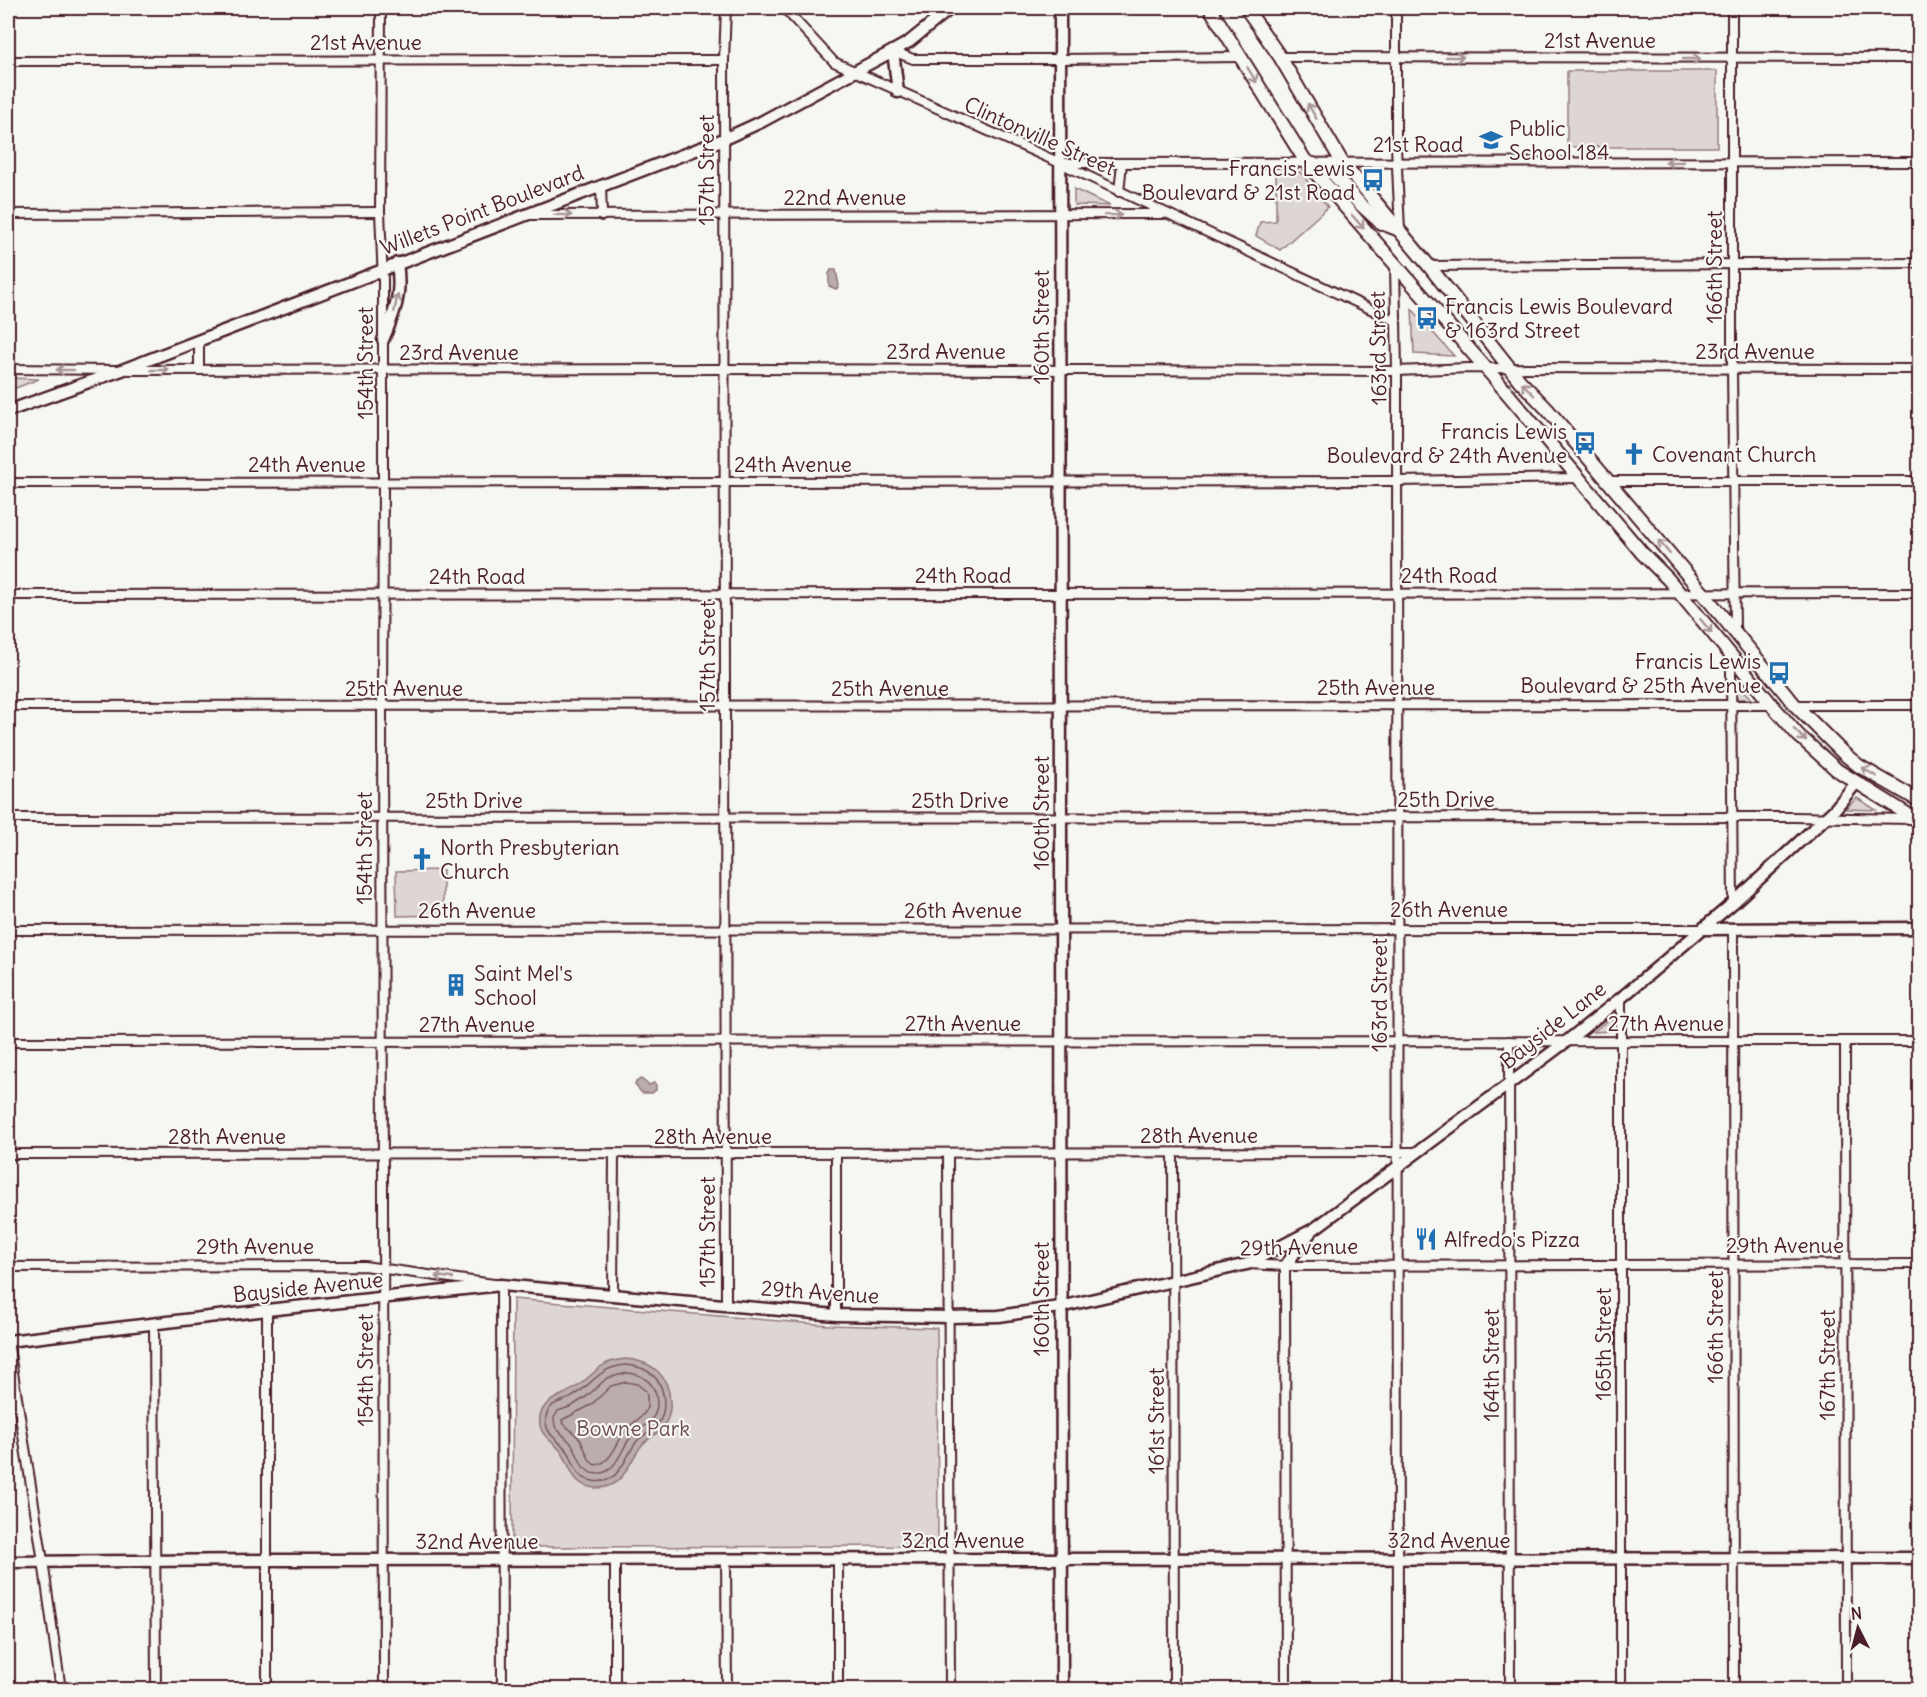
<svg xmlns="http://www.w3.org/2000/svg" width="1927" height="1697" viewBox="0 0 1927 1697" font-family="Delius,sans-serif">
  <style>
    .green { fill: #ddd6d5; stroke: #947a80; stroke-width: 1.5 }
    .water { fill: #bbadae; stroke: #8e747a; stroke-width: 1.5 }
    .lines { fill: none; stroke-linecap: round; stroke-linejoin: round }
    .shore { stroke: #77585f; stroke-width: 1.5 }
    .street-casing { stroke: #4a1f2b; stroke-width: 12 }
    .secondary-casing { stroke: #4a1f2b; stroke-width: 15 }
    .primary-casing { stroke: #4a1f2b; stroke-width: 16 }
    .street { stroke: #f6f6f2; stroke-width: 8 }
    .secondary { stroke: #f6f6f2; stroke-width: 10 }
    .primary { stroke: #f6f6f2; stroke-width: 12 }
    .oneway { stroke: #a99598 }
    .labels { text-anchor: middle; dominant-baseline: central; stroke-width: 4.5; stroke-linejoin: round; paint-order: stroke }
    .street-label { font-size: 21px; fill: #4a1f2b; stroke: #f6f6f2 }
    .poi-label { font-size: 21px; fill: #4a1f2b; stroke: #f6f6f2; text-anchor: start }
    .park-label { font-size: 21px; fill: #6f4d56; stroke: #f6f6f2 }
  </style>
  <rect width="100%" height="100%" fill="#f6f6f2"/>
  <filter id="ink" filterUnits="userSpaceOnUse"><feTurbulence type="fractalNoise" baseFrequency=".0167" numOctaves="2"/><feDisplacementMap in="SourceGraphic" scale="12" xChannelSelector="R" yChannelSelector="G"/><feConvolveMatrix kernelMatrix="1 2 1 2 8 2 1 2 1" color-interpolation-filters="sRGB"/></filter>
  <g filter="url(#ink)">
    <g class="green">
      <rect x="1567" y="71" width="150" height="76"/>
      <polygon points="1300,172 1328,207 1280,250 1256,236 1260,222 1276,221 1276,173"/>
      <polygon points="1074,189 1110,206 1074,205"/>
      <polygon points="1412,309 1454,356 1414,354"/>
      <polygon points="8,378 39,379 8,391"/>
      <polygon points="1736,681 1752,699 1737,699"/>
      <polygon points="1857,798 1876,810 1845,809"/>
      <polygon points="443,870 443,915 397,916 396,871"/>
      <polygon points="1610,1018 1612,1020 1611,1031 1593,1032"/>
      <polygon points="513,1299 829,1325 937,1328 938,1546 519,1547 512,1541"/>
    </g>
    <g class="water">
      <polygon points="831,270 836,270 839,286 836,289 829,286 829,274"/>
      <polygon points="641,1079 649,1085 654,1083 656,1085 656,1090 652,1093 642,1093 635,1085 636,1082"/>
      <path d="M626 1359C652 1361 669 1375 670 1401 671 1411 669 1419 663 1427 658 1434 648 1438 642 1445 628 1462 625 1489 595 1488 570 1486 572 1465 560 1450 551 1440 537 1434 540 1417 543 1398 563 1397 576 1387 597 1373 598 1361 626 1359Z"/>
    </g>
    <g class="lines">
      <g class="shore">
        <path d="M626 1365C649 1367 663 1379 664 1402 664 1410 663 1417 658 1424 653 1431 643 1434 637 1441 625 1457 619 1486 593 1481 578 1479 575 1467 570 1455 564 1443 547 1437 546 1423 545 1417 547 1411 552 1406 557 1401 566 1401 572 1397 593 1384 599 1367 626 1365Z"/>
        <path d="M627 1373C644 1374 656 1384 657 1402 657 1409 656 1415 651 1420 645 1427 636 1430 630 1438 619 1453 615 1478 591 1473L583 1467 572 1444 555 1427 554 1418 558 1411 572 1406 586 1397 607 1378Z"/>
        <path d="M626 1382 637 1384 646 1391C647 1397 649 1405 646 1410 644 1417 634 1421 629 1427 617 1438 613 1464 595 1465L590 1461 580 1439 563 1423 562 1420 591 1405 611 1386Z"/>
      </g>
      <g class="street-casing">
        <g id="street">
          <polyline points="381,8 380,212 383,281 383,482 382,706 384,1690"/>
          <polyline points="784,8 834,62 1060,163 1396,321"/>
          <polyline points="1396,8 1396,146 1400,230"/>
          <polyline points="1732,8 1732,369 1735,630"/>
          <polyline points="893,51 913,59 1060,59 1241,57"/>
          <polyline points="1280,57 1920,58"/>
          <polyline points="8,61 724,60"/>
          <polyline points="1060,163 1920,162"/>
          <polyline points="601,185 602,216"/>
          <polyline points="1119,192 1122,163"/>
          <polyline points="8,214 380,212"/>
          <polyline points="531,215 1164,214"/>
          <polyline points="1395,266 1397,371 1398,1690"/>
          <polyline points="1429,266 1920,263"/>
          <polyline points="199,340 199,370"/>
          <polyline points="8,369 117,370"/>
          <polyline points="129,370 725,369 1397,371 1468,368 1920,369"/>
          <polyline points="1608,481 1920,481"/>
          <polyline points="8,483 1397,481 1578,478"/>
          <polyline points="8,595 1920,593"/>
          <polyline points="1795,705 1920,705"/>
          <polyline points="8,706 1772,705"/>
          <polyline points="8,818 1793,817 1911,819"/>
          <polyline points="1733,903 1731,671 1734,659"/>
          <polyline points="1733,928 1734,1690"/>
          <polyline points="8,930 1704,929"/>
          <polyline points="1509,1041 1510,1690"/>
          <polyline points="1845,1041 1846,1690"/>
          <polyline points="8,1042 1920,1041"/>
          <polyline points="948,1153 950,1690"/>
          <polyline points="1173,1153 1174,1690"/>
          <polyline points="8,1154 1418,1152"/>
          <polyline points="836,1154 836,1315"/>
          <polyline points="1248,1264 1285,1266 1920,1264"/>
          <polyline points="1285,1266 1286,1690"/>
          <polyline points="8,1267 364,1266 501,1285 502,1690"/>
          <polyline points="613,1295 614,1154"/>
          <polyline points="726,1305 724,60 726,8"/>
          <polyline points="267,1310 267,1690"/>
          <polyline points="154,1323 156,1690"/>
          <polyline points="8,1341 43,1561 61,1690"/>
          <polyline points="838,1559 838,1690"/>
          <polyline points="615,1560 615,1690"/>
          <polyline points="726,1560 727,1690"/>
          <polyline points="1621,1690 1621,998"/>
        </g>
      </g>
      <g class="secondary-casing">
        <g id="secondary">
          <polyline points="1060,8 1062,1690"/>
          <polyline points="893,51 898,92"/>
          <path d="M383 340C395 311 402 296 397 263"/>
          <polyline points="8,411 122,370 724,139 761,122 893,51 909,42 951,8"/>
          <polyline points="1704,929 1920,928"/>
          <polyline points="1285,1266 1310,1233"/>
          <polyline points="8,1341 267,1310 501,1285 836,1315 949,1317 999,1316 1060,1307 1247,1264 1314,1229 1567,1041 1621,998 1733,903 1835,809 1856,783"/>
          <polyline points="8,1562 267,1560 1920,1558"/>
        </g>
      </g>
      <g class="primary-casing">
        <g id="primary">
          <polyline points="1210,8 1306,162 1497,381 1642,553 1668,579 1772,705 1798,735 1837,770 1920,822"/>
          <polyline points="1246,8 1280,57 1342,162 1429,266 1520,381 1547,409 1608,481 1702,592 1795,705 1843,753 1859,766 1920,801"/>
          <polyline points="1307,162 1330,170 1359,203 1381,223 1397,229"/>
        </g>
      </g>
      <use href="#street" class="street"/>
      <use href="#secondary" class="secondary"/>
      <use href="#primary" class="primary"/>
    </g>
    <defs><path id="oneway-shaft" d="M-6 0H5M1.5-3L5.5 0L1.5 3" fill="none" stroke-width="1.6" stroke-linecap="round" stroke-linejoin="round" transform="scale(1.5)"/></defs>
    <g class="oneway">
      <use href="#oneway-shaft" transform="translate(1455 57)"/>
      <use href="#oneway-shaft" transform="translate(1692 59)"/>
      <use href="#oneway-shaft" transform="translate(1252 75) rotate(59)"/>
      <use href="#oneway-shaft" transform="translate(1312 111) rotate(-120)"/>
      <use href="#oneway-shaft" transform="translate(1674 162) rotate(-180)"/>
      <use href="#oneway-shaft" transform="translate(563 215) rotate(1)"/>
      <use href="#oneway-shaft" transform="translate(1113 215) rotate(-1)"/>
      <use href="#oneway-shaft" transform="translate(1358 222) rotate(49)"/>
      <use href="#oneway-shaft" transform="translate(396 303) rotate(-79)"/>
      <use href="#oneway-shaft" transform="translate(65 370) rotate(-180)"/>
      <use href="#oneway-shaft" transform="translate(160 370)"/>
      <use href="#oneway-shaft" transform="translate(1528 389) rotate(-134)"/>
      <use href="#oneway-shaft" transform="translate(1664 547) rotate(-130)"/>
      <use href="#oneway-shaft" transform="translate(1706 626) rotate(51)"/>
      <use href="#oneway-shaft" transform="translate(1800 735) rotate(45)"/>
      <use href="#oneway-shaft" transform="translate(1869 772) rotate(-150)"/>
      <use href="#oneway-shaft" transform="translate(444 1277) rotate(-172)"/>
    </g>
  </g>
  <defs>
    <g id="school-bare" transform="scale(1.8)"><path d="M0-5L7-2L0 1L-7-2ZM-4 1L0 2.5L4 1V4Q0 6-4 4Z" fill="#1f6fb2" stroke="#f6f6f2" stroke-width="2.5" paint-order="stroke"/></g>
    <g id="bus-bare" transform="scale(1.8)"><path d="M-5-6H5V4H4V6H2V4H-2V6H-4V4H-5ZM-3.5-4V0h7V-4ZM-3.5 1.2v1.5H-2V1.2ZM2 1.2v1.5H3.5V1.2Z" fill="#1f6fb2" stroke="#f6f6f2" stroke-width="2.5" paint-order="stroke"/></g>
    <g id="church-bare" transform="scale(1.8)"><path d="M-1.2-6h2.4v3.5h3.3v2.4h-3.3V6h-2.4V-.1h-3.3v-2.4h3.3Z" fill="#1f6fb2" stroke="#f6f6f2" stroke-width="2.5" paint-order="stroke"/></g>
    <g id="building-bare" transform="scale(1.8)"><path d="M-4-6H4V6H1V3H-1V6H-4ZM-2.5-4.3h1.7v1.8h-1.7ZM.8-4.3h1.7v1.8H.8ZM-2.5-1h1.7V.8h-1.7ZM.8-1h1.7V.8H.8Z" fill="#1f6fb2" stroke="#f6f6f2" stroke-width="2.5" paint-order="stroke"/></g>
    <g id="restaurant-bare" transform="scale(1.8)"><path d="M-5-6h1v4h1v-4h1v4h1v-4h1v5L-1.5 .5V6h-2V.5L-5-1ZM5-6V6H3V1.5H1.5Q1.5-4 5-6Z" fill="#1f6fb2" stroke="#f6f6f2" stroke-width="2.5" paint-order="stroke"/></g>
  </defs>
  <g fill-rule="evenodd">
    <use href="#school-bare" x="1491" y="140"/>
    <use href="#bus-bare" x="1373" y="180"/>
    <use href="#bus-bare" x="1427" y="318"/>
    <use href="#bus-bare" x="1585" y="443"/>
    <use href="#church-bare" x="1634" y="454"/>
    <use href="#bus-bare" x="1779" y="673"/>
    <use href="#church-bare" x="422" y="859"/>
    <use href="#building-bare" x="456" y="985"/>
    <use href="#restaurant-bare" x="1426" y="1239"/>
  </g>
  <g class="labels">
    <g class="street-label">
      <text x="1600" y="40">21st Avenue</text>
      <text x="366" y="42">21st Avenue</text>
      <text transform="translate(1040 136) rotate(24)">Clintonville Street</text>
      <text x="1418" y="144">21st Road</text>
      <text transform="translate(706 170) rotate(-90)">157th Street</text>
      <text x="845" y="197">22nd Avenue</text>
      <text transform="translate(482 210) rotate(-21)">Willets Point Boulevard</text>
      <text transform="translate(1714 267) rotate(-90)">166th Street</text>
      <text transform="translate(1041 327) rotate(-90)">160th Street</text>
      <text transform="translate(1378 348) rotate(-91)">163rd Street</text>
      <text x="946" y="351">23rd Avenue</text>
      <text x="1755" y="351">23rd Avenue</text>
      <text x="459" y="352">23rd Avenue</text>
      <text transform="translate(365 363) rotate(-90)">154th Street</text>
      <text x="307" y="464">24th Avenue</text>
      <text x="793" y="464">24th Avenue</text>
      <text x="963" y="575">24th Road</text>
      <text x="1449" y="575">24th Road</text>
      <text x="477" y="576">24th Road</text>
      <text transform="translate(707 656) rotate(-90)">157th Street</text>
      <text x="1376" y="687">25th Avenue</text>
      <text x="404" y="688">25th Avenue</text>
      <text x="890" y="688">25th Avenue</text>
      <text x="1446" y="799">25th Drive</text>
      <text x="474" y="800">25th Drive</text>
      <text x="960" y="800">25th Drive</text>
      <text transform="translate(1041 813) rotate(-90)">160th Street</text>
      <text transform="translate(364 848) rotate(-90)">154th Street</text>
      <text x="1449" y="909">26th Avenue</text>
      <text x="477" y="910">26th Avenue</text>
      <text x="963" y="910">26th Avenue</text>
      <text transform="translate(1379 995) rotate(-90)">163rd Street</text>
      <text x="963" y="1023">27th Avenue</text>
      <text x="1666" y="1023">27th Avenue</text>
      <text x="477" y="1024">27th Avenue</text>
      <text transform="translate(1553 1025) rotate(-38)">Bayside Lane</text>
      <text x="1199" y="1135">28th Avenue</text>
      <text x="227" y="1136">28th Avenue</text>
      <text x="713" y="1136">28th Avenue</text>
      <text transform="translate(707 1232) rotate(-90)">157th Street</text>
      <text x="1785" y="1245">29th Avenue</text>
      <text x="255" y="1246">29th Avenue</text>
      <text transform="translate(1299 1247) rotate(-1)">29th Avenue</text>
      <text transform="translate(308 1287) rotate(-6)">Bayside Avenue</text>
      <text transform="translate(820 1292) rotate(4)">29th Avenue</text>
      <text transform="translate(1041 1299) rotate(-90)">160th Street</text>
      <text transform="translate(1715 1327) rotate(-90)">166th Street</text>
      <text transform="translate(1603 1344) rotate(-90)">165th Street</text>
      <text transform="translate(1491 1365) rotate(-90)">164th Street</text>
      <text transform="translate(1827 1365) rotate(-90)">167th Street</text>
      <text transform="translate(365 1370) rotate(-90)">154th Street</text>
      <text transform="translate(1156 1421) rotate(-90)">161st Street</text>
      <text x="963" y="1540">32nd Avenue</text>
      <text x="1449" y="1540">32nd Avenue</text>
      <text x="477" y="1541">32nd Avenue</text>
    </g>
    <g class="poi-label">
      <text x="1509" y="128">Public<tspan x="1509" dy="24">School 184</tspan></text>
      <text x="1355" y="168" text-anchor="end">Francis Lewis<tspan x="1355" dy="24">Boulevard &amp; 21st Road</tspan></text>
      <text x="1445" y="306">Francis Lewis Boulevard<tspan x="1445" dy="24">&amp; 163rd Street</tspan></text>
      <text x="1567" y="431" text-anchor="end">Francis Lewis<tspan x="1567" dy="24">Boulevard &amp; 24th Avenue</tspan></text>
      <text x="1652" y="454">Covenant Church</text>
      <text x="1761" y="661" text-anchor="end">Francis Lewis<tspan x="1761" dy="24">Boulevard &amp; 25th Avenue</tspan></text>
      <text x="440" y="847">North Presbyterian<tspan x="440" dy="24">Church</tspan></text>
      <text x="474" y="973">Saint Mel's<tspan x="474" dy="24">School</tspan></text>
      <text x="1444" y="1239">Alfredo's Pizza</text>
    </g>
    <g class="park-label">
      <text x="633" y="1428">Bowne Park</text>
    </g>
  </g>
  <rect width="1927" height="1697" fill="none" stroke="#f6f6f2" stroke-width="30"/>
  <rect x="15" y="15" width="1897" height="1667" fill="none" stroke="#4a1f2b" stroke-width="2" filter="url(#ink)"/>
  <g transform="translate(1858 1628) rotate(354)" stroke="#f6f6f2" stroke-width="4.5" paint-order="stroke">
  <path d="M0-4.5L10 22L0 15L-10 22Z" fill="#4a1f2b"/>
  <text y="-9" font-size="16" font-weight="bold" text-anchor="middle" fill="#4a1f2b">N</text>
  </g>
</svg>
